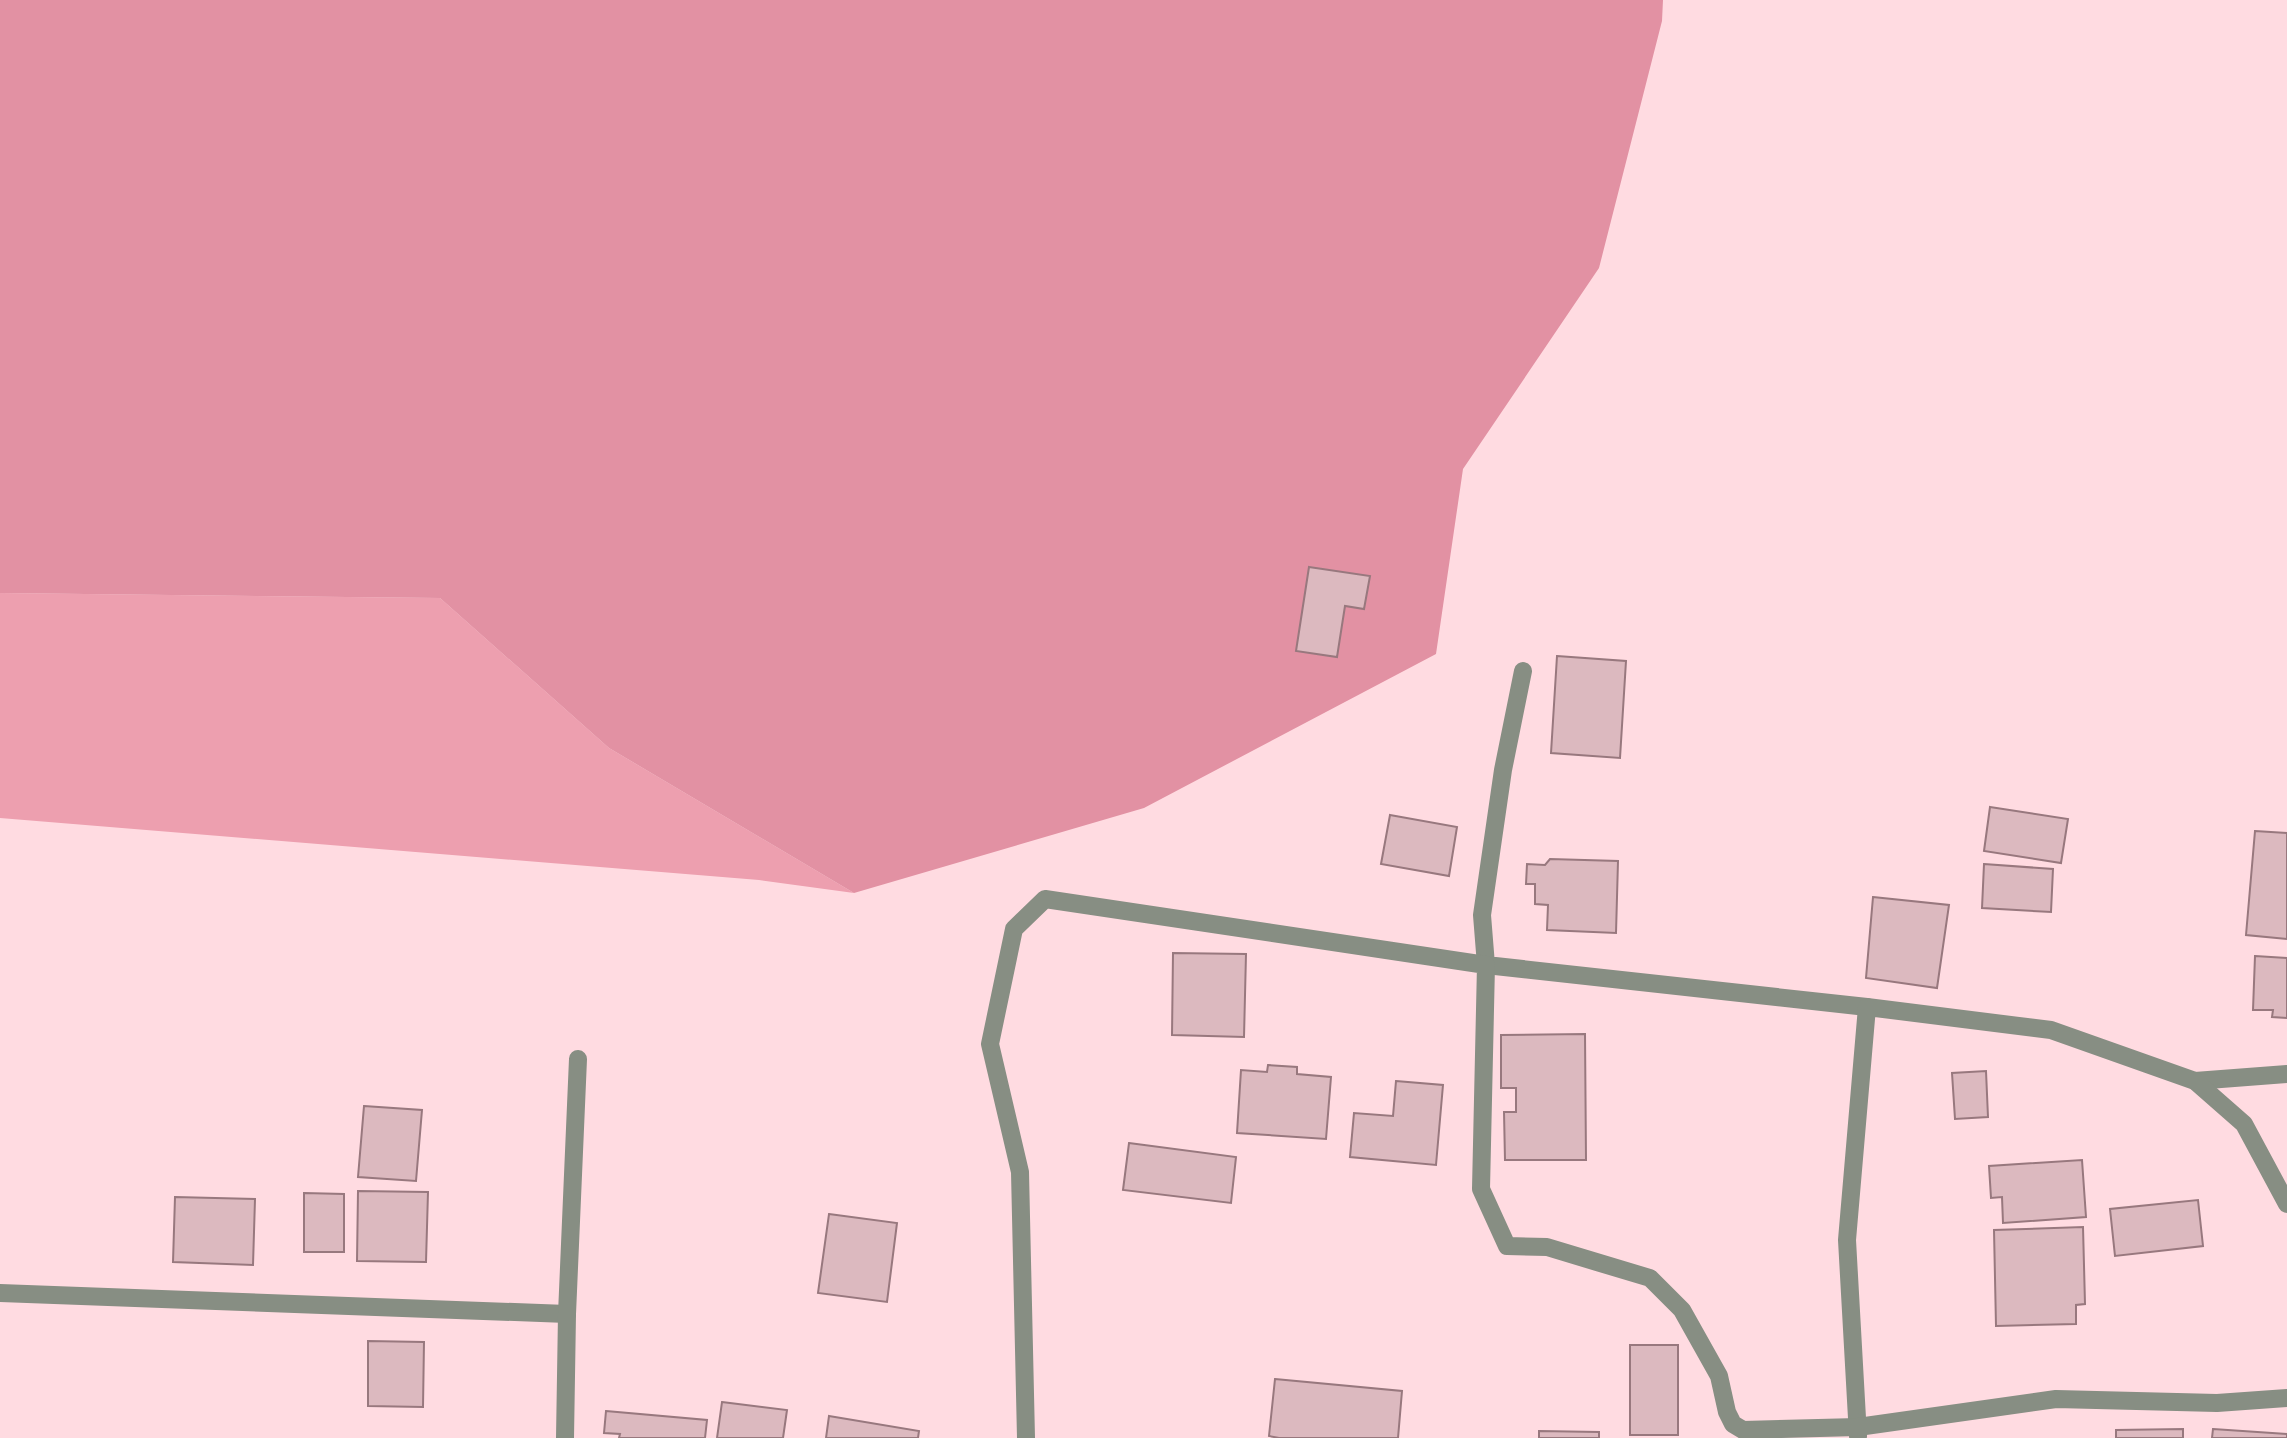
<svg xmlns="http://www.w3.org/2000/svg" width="2287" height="1438" viewBox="0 0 2287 1438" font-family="'Nunito Sans',sans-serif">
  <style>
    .green { fill: #ed9faf }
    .forest { fill: #e291a3 }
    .building { fill: #dcb9bf; stroke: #98787e; stroke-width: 2 }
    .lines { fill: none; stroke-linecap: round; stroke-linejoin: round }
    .minor { stroke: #878e83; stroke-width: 18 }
  </style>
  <rect width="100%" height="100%" fill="#ffdbe1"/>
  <polygon class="green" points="0,593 440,598 609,748 854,893 759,880 0,818"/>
  <polygon class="forest" points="0,0 1663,0 1662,21 1599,268 1463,469 1436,654 1144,808 854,893 609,748 440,598 0,593"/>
  <g class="building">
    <polygon points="1309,567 1370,576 1364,609 1345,606 1337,657 1296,651"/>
    <polygon points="1557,656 1626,661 1620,758 1551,753"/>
    <polygon points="1990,807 2068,819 2061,863 1984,851"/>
    <polygon points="1390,815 1457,827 1449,876 1381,864"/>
    <polygon points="2255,831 2287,833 2287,939 2246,935"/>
    <polygon points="1550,859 1618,861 1616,933 1547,930 1548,905 1535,904 1535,884 1526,884 1527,864 1545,865"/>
    <polygon points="1984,864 2053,869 2051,912 1982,908"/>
    <polygon points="1873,897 1949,905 1937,988 1866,978"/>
    <polygon points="1173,953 1246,954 1244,1037 1172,1035"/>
    <polygon points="2255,956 2287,958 2287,1018 2272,1017 2273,1010 2253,1010"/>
    <polygon points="1585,1034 1586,1160 1505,1160 1504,1112 1516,1112 1516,1088 1501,1088 1501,1035"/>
    <polygon points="1268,1065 1297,1067 1297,1074 1331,1077 1326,1139 1237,1133 1241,1070 1267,1072"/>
    <polygon points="1986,1071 1988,1117 1955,1119 1952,1073"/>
    <polygon points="1396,1081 1443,1085 1436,1165 1350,1157 1354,1113 1393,1116"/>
    <polygon points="364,1106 422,1110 416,1181 358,1177"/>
    <polygon points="1129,1143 1236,1157 1231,1203 1123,1190"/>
    <polygon points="2082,1160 2086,1217 2003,1223 2002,1197 1991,1198 1989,1166"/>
    <polygon points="358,1191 428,1192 426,1262 357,1261"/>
    <polygon points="304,1193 344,1194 344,1252 304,1252"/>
    <polygon points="175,1197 255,1199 253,1265 173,1262"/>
    <polygon points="2198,1200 2203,1246 2115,1256 2110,1209"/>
    <polygon points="829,1214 897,1223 887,1302 818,1293"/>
    <polygon points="2083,1227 2085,1304 2076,1305 2076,1324 1996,1326 1994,1230"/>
    <polygon points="368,1341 424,1342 423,1407 368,1406"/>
    <rect x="1630" y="1345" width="48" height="90"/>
    <polygon points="1275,1379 1402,1391 1398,1438 1279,1438 1269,1436"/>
    <polygon points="722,1402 787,1410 783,1438 717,1438"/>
    <polygon points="606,1411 707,1420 705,1438 619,1438 620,1434 604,1433"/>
    <polygon points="829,1416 919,1431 918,1438 826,1438"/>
    <polygon points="2183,1429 2183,1438 2116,1438 2116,1430"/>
    <polygon points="2213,1429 2287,1434 2287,1438 2212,1438"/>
    <polygon points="1539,1431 1599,1432 1599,1438 1539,1438"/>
  </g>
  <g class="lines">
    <g class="minor">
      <polyline points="1523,671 1503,770 1482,915 1486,965 1867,1007"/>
      <polyline points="2195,1081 2287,1074"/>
      <polyline points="0,1293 567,1314"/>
      <polyline points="1858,1436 1847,1240 1867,1007 2051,1030 2195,1081 2244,1124 2287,1204"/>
      <polyline points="565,1438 567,1314 578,1059"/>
      <polyline points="1026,1438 1020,1172 990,1044 1014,929 1045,899 1486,965 1481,1189 1507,1246 1547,1247 1650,1278 1682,1310 1719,1376 1727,1412 1733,1424 1743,1430 1858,1427 2056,1399 2217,1403 2287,1398"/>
    </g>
  </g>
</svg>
